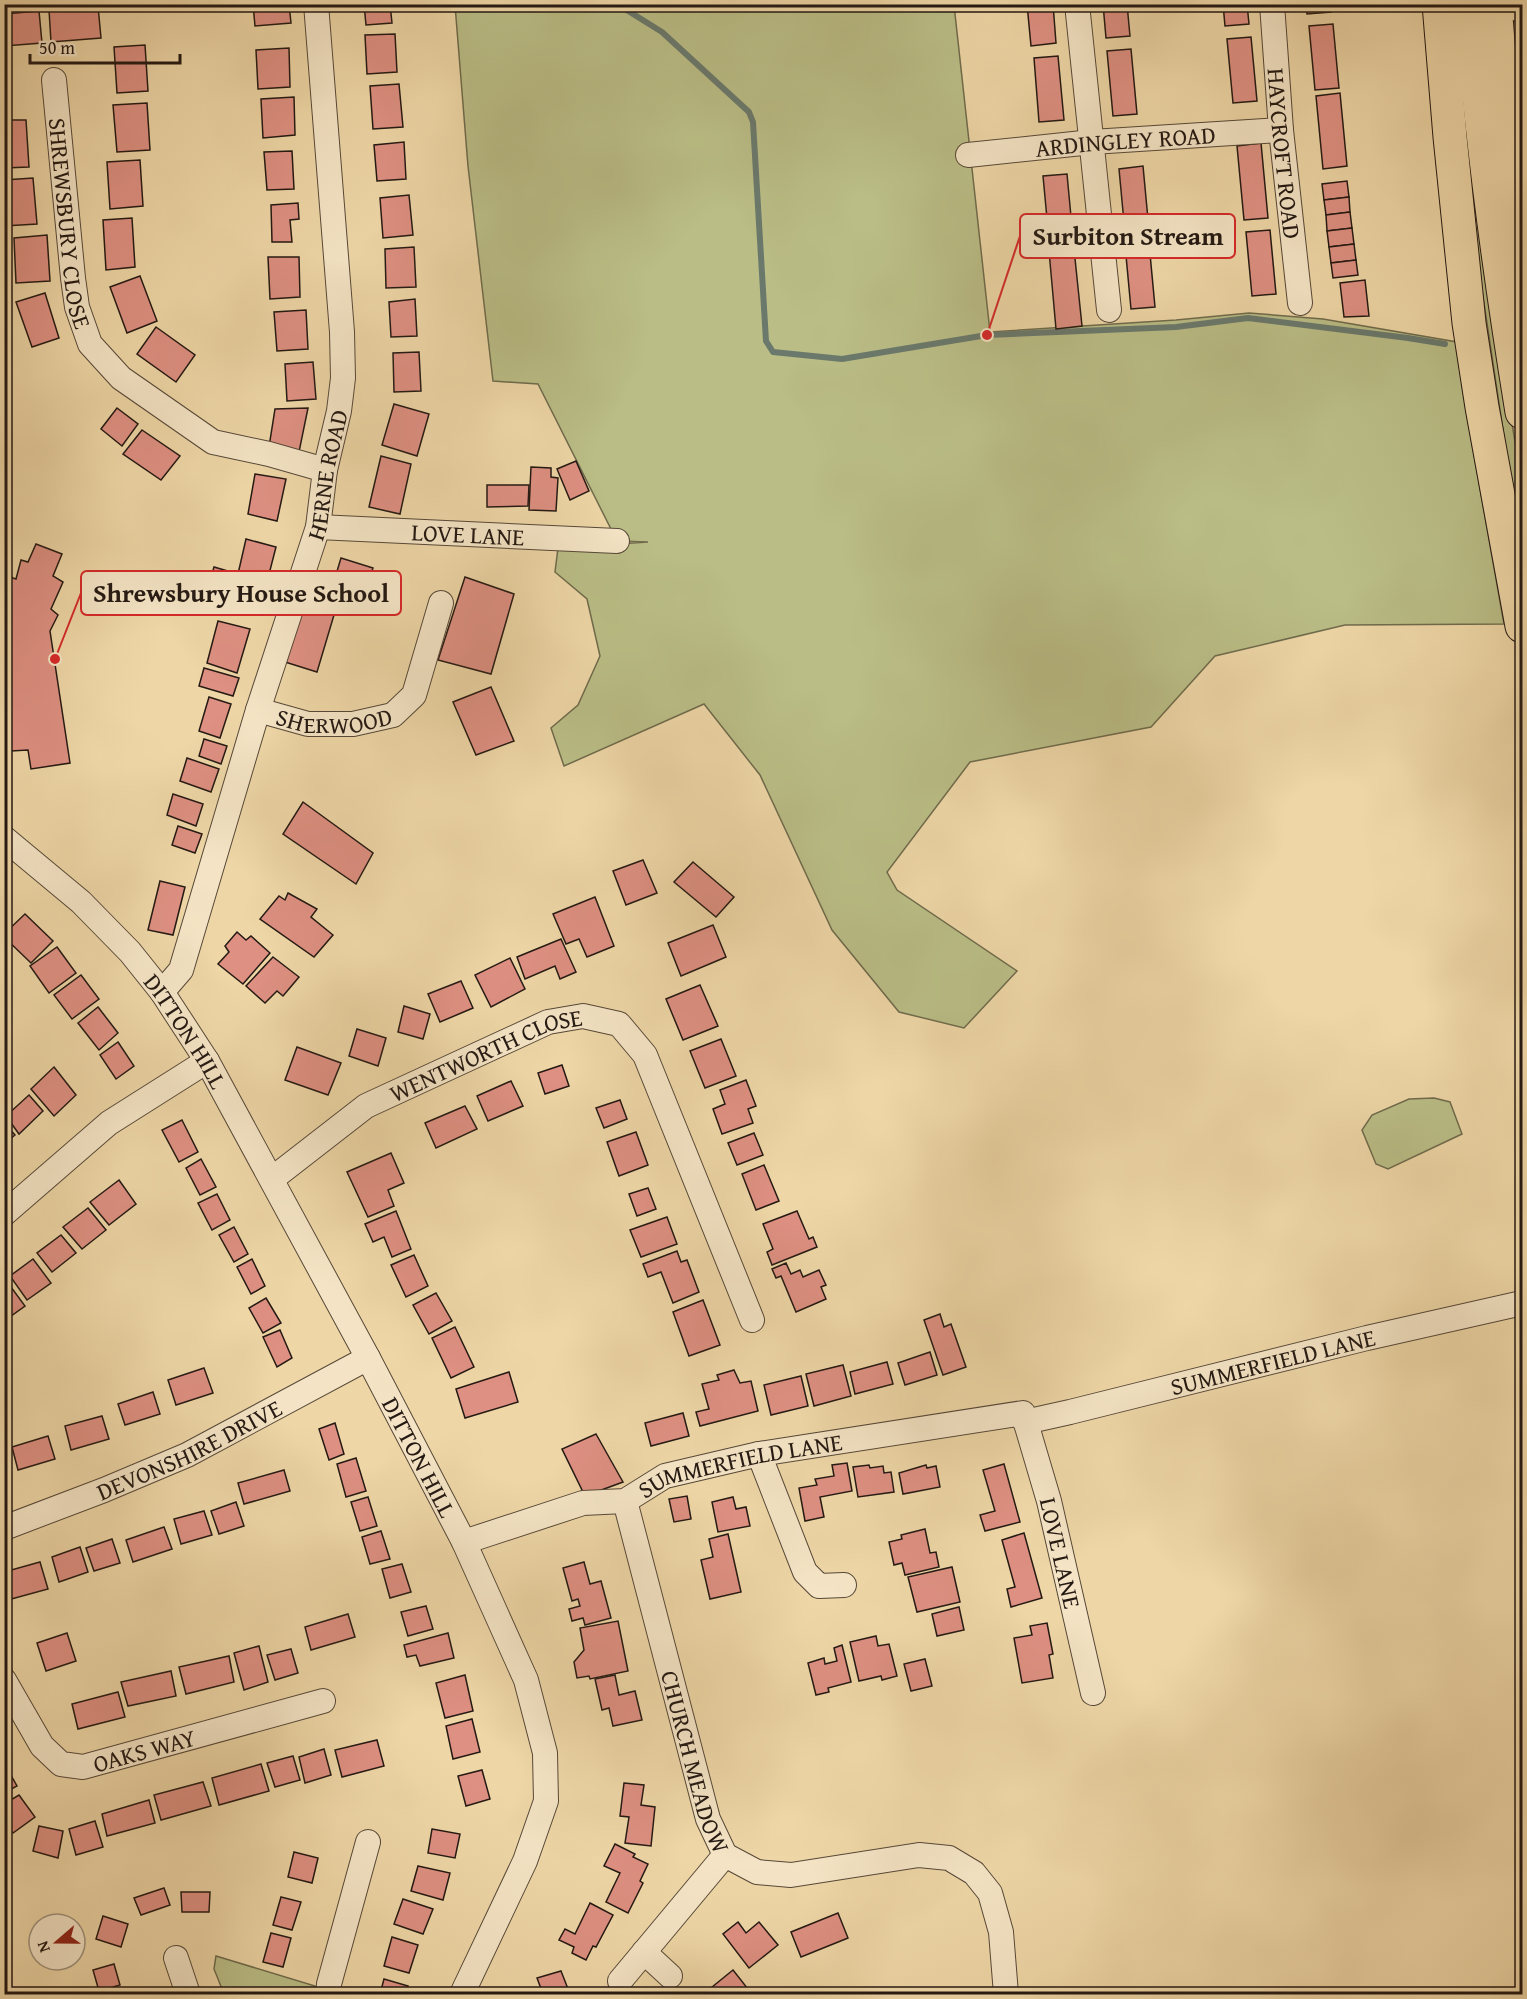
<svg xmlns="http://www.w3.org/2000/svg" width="1527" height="1999" viewBox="0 0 1527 1999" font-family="'Gentium Book Plus',serif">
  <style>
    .green { fill: #babd86; stroke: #6f6b4c; stroke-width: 1.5 }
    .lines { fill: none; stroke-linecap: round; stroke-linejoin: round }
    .stream { stroke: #6a796c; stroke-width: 6 }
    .building { fill: #de9082; stroke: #241913; stroke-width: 1.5 }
    .minor-casing { stroke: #564838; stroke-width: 26 }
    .highway-casing { stroke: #241913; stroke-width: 35 }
    .minor { stroke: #f4e4c5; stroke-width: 24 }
    .highway { stroke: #eed6a6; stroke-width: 33 }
    .labels { text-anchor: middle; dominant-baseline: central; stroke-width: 5; stroke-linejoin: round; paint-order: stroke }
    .street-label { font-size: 24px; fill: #241913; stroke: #f4e4c5 }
    .leader { fill: none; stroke: #d62828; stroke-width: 2 }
    .callout-dot { fill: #d62828; stroke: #f4e4c5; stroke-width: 2 }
    .callout { fill: #f4e4c5; stroke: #d62828; stroke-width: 2 }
    .callout-label { font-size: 26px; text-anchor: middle; font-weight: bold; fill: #241913 }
  </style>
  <rect width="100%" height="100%" fill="#eed6a6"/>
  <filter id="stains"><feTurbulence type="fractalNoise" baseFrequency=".00333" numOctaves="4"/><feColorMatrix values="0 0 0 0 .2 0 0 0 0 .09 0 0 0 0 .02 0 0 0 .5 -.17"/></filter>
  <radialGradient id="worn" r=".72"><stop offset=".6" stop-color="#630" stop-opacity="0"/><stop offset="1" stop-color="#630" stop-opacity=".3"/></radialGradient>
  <g class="green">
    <polygon points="455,5 954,5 990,332 1176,320 1249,313 1323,319 1457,342 1468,421 1504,624 1345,625 1215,656 1151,727 970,762 887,872 897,890 1017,971 964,1028 899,1012 832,930 760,775 704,704 564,766 551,728 578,705 600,656 587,599 555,572 558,548 648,542 617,541 538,384 493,381 468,166"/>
    <polygon points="1474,201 1522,482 1522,547 1512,490 1469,203"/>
    <polygon points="1434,1098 1450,1102 1462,1134 1388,1169 1376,1164 1362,1130 1372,1115 1409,1099"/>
    <polygon points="216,1956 315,1986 314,1994 224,1994 214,1969"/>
  </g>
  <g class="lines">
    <polyline class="stream" points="617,4 662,32 749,112 753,122 766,341 773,352 842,359 987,335 1176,327 1248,318 1408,338 1445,344"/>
  </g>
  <g class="building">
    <polygon points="253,4 289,4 291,23 255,26"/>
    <polygon points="364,4 390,4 392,23 366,25"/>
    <polygon points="1027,4 1053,4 1056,43 1031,46"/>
    <polygon points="1103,4 1127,4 1130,36 1106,38"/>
    <polygon points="1223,4 1247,4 1249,24 1225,26"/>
    <polygon points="1306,4 1331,4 1331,12 1307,14"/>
    <polygon points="98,6 101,38 51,42 49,10"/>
    <polygon points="39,11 42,43 4,46 4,14"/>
    <polygon points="1333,24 1339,88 1315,90 1309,26"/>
    <polygon points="395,34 397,72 367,74 365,35"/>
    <polygon points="1251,37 1257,101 1233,103 1227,39"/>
    <polygon points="145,45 148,91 117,93 114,47"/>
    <polygon points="289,48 290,87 258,89 256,50"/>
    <polygon points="1131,49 1137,114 1113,116 1107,51"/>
    <polygon points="1058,56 1064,120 1039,122 1034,58"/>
    <polygon points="399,84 403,127 373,129 370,86"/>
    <polygon points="1340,93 1347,166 1323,169 1316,96"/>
    <polygon points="294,97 295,135 263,138 261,99"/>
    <polygon points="147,103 150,150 117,152 113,105"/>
    <polygon points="4,120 26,120 29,167 4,168"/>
    <polygon points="404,142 406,179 377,181 374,145"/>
    <polygon points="1261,143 1268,218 1244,220 1237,146"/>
    <polygon points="292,151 294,189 267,190 264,152"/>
    <polygon points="140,160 143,206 110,209 107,162"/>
    <polygon points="1143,166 1149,230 1125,233 1119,169"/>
    <polygon points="1067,174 1073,238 1049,240 1043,176"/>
    <polygon points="33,178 37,224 4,226 4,180"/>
    <polygon points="1347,181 1349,197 1324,200 1322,184"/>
    <polygon points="409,195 413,235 383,238 380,198"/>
    <polygon points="1349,197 1350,212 1326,215 1324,200"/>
    <polygon points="298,203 299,219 290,220 292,242 272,242 271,205"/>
    <polygon points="1350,212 1352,228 1327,231 1326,215"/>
    <polygon points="132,218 135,267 106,270 103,220"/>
    <polygon points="1352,228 1354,244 1329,247 1327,231"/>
    <polygon points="1270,230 1276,294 1252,296 1246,232"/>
    <polygon points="47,235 50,281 16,283 14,238"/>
    <polygon points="1149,243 1155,307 1131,309 1125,245"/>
    <polygon points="1354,244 1356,260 1331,263 1329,247"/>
    <polygon points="414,247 416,287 386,288 385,249"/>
    <polygon points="1074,249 1082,326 1056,329 1049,251"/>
    <polygon points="268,257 299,257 300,297 270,299"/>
    <polygon points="1356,260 1358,275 1333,278 1331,263"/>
    <polygon points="140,276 157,321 127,333 110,287"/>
    <polygon points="1365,280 1369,316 1344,317 1340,283"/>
    <polygon points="45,293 59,338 32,347 16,302"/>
    <polygon points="415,299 417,336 391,337 389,302"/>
    <polygon points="306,310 308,349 277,351 274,312"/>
    <polygon points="156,327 195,355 176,382 137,354"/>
    <polygon points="419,352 421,391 394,392 393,353"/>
    <polygon points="313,362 316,399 287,401 285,364"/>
    <polygon points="394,404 429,414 417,456 382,445"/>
    <polygon points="117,408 138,424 122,446 101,429"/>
    <polygon points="308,408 299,452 269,447 275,409"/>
    <polygon points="142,430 180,456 161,480 123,454"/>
    <polygon points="381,456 411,464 400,514 369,507"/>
    <polygon points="576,461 589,491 570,500 557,469"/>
    <polygon points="531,467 551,468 551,477 558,478 556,511 529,510"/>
    <polygon points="255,474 286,479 277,521 248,514"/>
    <polygon points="487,485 529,485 528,506 487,507"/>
    <polygon points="246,539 276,547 260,609 206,595 214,567 238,574"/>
    <polygon points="36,544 62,554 53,576 63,582 51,609 58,615 50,631 70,763 31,769 28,750 11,751 4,709 4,584 7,576 16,579 21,560 28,562"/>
    <polygon points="341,558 373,568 359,611 328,601"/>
    <polygon points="465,577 514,594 491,674 438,660"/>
    <polygon points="303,605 334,615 317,672 285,662"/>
    <polygon points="218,621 250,629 237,673 207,663"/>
    <polygon points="204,668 239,678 233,696 199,686"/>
    <polygon points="491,687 514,741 476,755 453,702"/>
    <polygon points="209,697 231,704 220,738 199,731"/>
    <polygon points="204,739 227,746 221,764 199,756"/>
    <polygon points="187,758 219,769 211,792 180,781"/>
    <polygon points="173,794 203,804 196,826 167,815"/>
    <polygon points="303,802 373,853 356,884 283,834"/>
    <polygon points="178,826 202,834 195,853 172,845"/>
    <polygon points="643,860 657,893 626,905 613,871"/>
    <polygon points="693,862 734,897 716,917 674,882"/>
    <polygon points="160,881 185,887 173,935 148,930"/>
    <polygon points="288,893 317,909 311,917 333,935 314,957 260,919 279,896 285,900"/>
    <polygon points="595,897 614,946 587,957 579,939 566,944 553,914"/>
    <polygon points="25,914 53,941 31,963 4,937 4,934"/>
    <polygon points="713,925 726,957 681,976 668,943"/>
    <polygon points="237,932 246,940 251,936 270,953 243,984 218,964 229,952 225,946"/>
    <polygon points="561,939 576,972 560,979 555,966 525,979 517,957"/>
    <polygon points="57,947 76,973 49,993 30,966"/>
    <polygon points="273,957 299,977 283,996 277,991 265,1003 246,986"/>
    <polygon points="510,958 525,989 491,1007 475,975"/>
    <polygon points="81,975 99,999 72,1019 54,995"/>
    <polygon points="461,981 473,1008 440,1022 428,994"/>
    <polygon points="700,985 718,1026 683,1040 666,999"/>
    <polygon points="404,1006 430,1014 423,1039 398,1032"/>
    <polygon points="98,1007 118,1033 99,1050 78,1023"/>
    <polygon points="357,1029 386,1038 378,1066 349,1056"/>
    <polygon points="721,1039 736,1076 705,1088 690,1051"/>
    <polygon points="118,1042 134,1066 116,1079 100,1055"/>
    <polygon points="297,1047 341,1063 328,1095 285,1080"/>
    <polygon points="562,1065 569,1086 545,1094 538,1073"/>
    <polygon points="54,1067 76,1095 54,1116 31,1089"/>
    <polygon points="746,1080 756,1106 748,1109 753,1123 722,1134 713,1109 725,1104 720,1090"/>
    <polygon points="511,1081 523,1106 488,1121 477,1096"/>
    <polygon points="29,1095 43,1111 19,1134 6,1116"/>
    <polygon points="620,1100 627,1119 604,1128 596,1108"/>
    <polygon points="465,1106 477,1129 436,1148 425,1123"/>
    <polygon points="182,1120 198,1152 179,1162 162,1130"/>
    <polygon points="4,1123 15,1135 4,1144"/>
    <polygon points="636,1132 648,1165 619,1176 607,1142"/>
    <polygon points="754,1133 763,1155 737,1165 728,1143"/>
    <polygon points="391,1153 404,1183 388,1190 394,1206 368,1217 347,1172"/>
    <polygon points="201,1159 216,1187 200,1195 186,1168"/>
    <polygon points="764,1165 779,1201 756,1210 742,1174"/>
    <polygon points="119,1180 136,1204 109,1225 90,1202"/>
    <polygon points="648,1188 656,1209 637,1216 629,1194"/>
    <polygon points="217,1194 230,1220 212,1230 198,1203"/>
    <polygon points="88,1208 106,1230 82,1249 63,1227"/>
    <polygon points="396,1211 411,1249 392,1257 384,1237 373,1242 365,1224"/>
    <polygon points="797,1211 809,1239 813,1237 817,1247 772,1265 767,1252 773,1249 763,1224"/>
    <polygon points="667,1217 677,1244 641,1257 630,1230"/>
    <polygon points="234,1227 248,1254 234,1262 219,1235"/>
    <polygon points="61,1235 76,1253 52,1272 37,1253"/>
    <polygon points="677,1251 681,1262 687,1260 699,1292 673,1303 661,1272 648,1277 643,1264"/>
    <polygon points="414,1255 428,1286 406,1297 391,1265"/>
    <polygon points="33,1259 51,1283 27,1300 10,1276"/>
    <polygon points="252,1259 265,1286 251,1294 237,1267"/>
    <polygon points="786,1263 791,1274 800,1270 803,1277 819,1270 826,1285 821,1287 826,1299 796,1312 781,1276 776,1278 772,1269"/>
    <polygon points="8,1283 25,1306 4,1321 4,1285"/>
    <polygon points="436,1293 452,1321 429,1334 413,1305"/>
    <polygon points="266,1298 281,1323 263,1333 249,1308"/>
    <polygon points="703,1300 720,1345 689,1356 673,1312"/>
    <polygon points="940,1314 944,1327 951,1324 966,1367 943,1375 924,1320"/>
    <polygon points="455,1327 474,1367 451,1378 432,1338"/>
    <polygon points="280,1330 292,1358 277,1367 263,1337"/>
    <polygon points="930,1352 937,1375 905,1385 898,1363"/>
    <polygon points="887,1362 893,1384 855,1394 850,1372"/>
    <polygon points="843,1365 851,1396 814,1406 806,1374"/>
    <polygon points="204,1368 213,1393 176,1405 168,1380"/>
    <polygon points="734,1370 740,1383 751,1381 758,1411 700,1426 696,1412 709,1409 702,1384 719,1380 717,1375"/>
    <polygon points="509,1372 518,1402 465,1418 456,1389"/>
    <polygon points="801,1376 808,1406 771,1415 764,1385"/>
    <polygon points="153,1392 160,1414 125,1425 118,1404"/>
    <polygon points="683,1413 689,1436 651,1446 645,1423"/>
    <polygon points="102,1416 109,1439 71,1450 65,1426"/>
    <polygon points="335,1423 344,1454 329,1460 319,1429"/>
    <polygon points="596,1434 623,1482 585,1496 562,1449"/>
    <polygon points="48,1436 55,1459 18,1470 12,1447"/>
    <polygon points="356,1458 366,1491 346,1497 337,1464"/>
    <polygon points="847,1463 852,1491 820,1497 824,1517 805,1521 799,1488 817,1485 815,1479 834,1476 832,1465"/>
    <polygon points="1004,1464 1020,1522 985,1531 980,1515 995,1511 983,1470"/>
    <polygon points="869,1465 870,1468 883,1466 884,1473 891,1472 894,1492 858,1497 853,1467"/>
    <polygon points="926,1465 927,1468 936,1466 940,1487 903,1494 899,1473"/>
    <polygon points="284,1470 290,1491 244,1504 238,1483"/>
    <polygon points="687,1496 691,1519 674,1522 669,1499"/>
    <polygon points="368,1497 377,1526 360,1531 351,1502"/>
    <polygon points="733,1497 736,1509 746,1507 750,1526 718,1532 712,1502"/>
    <polygon points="236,1502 244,1526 219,1534 211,1511"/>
    <polygon points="204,1511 212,1535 181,1544 174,1519"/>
    <polygon points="164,1527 172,1549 133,1562 126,1540"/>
    <polygon points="925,1529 930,1553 936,1552 939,1567 905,1575 902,1563 894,1565 889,1542 902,1539 901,1535"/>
    <polygon points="381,1531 390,1559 370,1564 362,1537"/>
    <polygon points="1024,1533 1042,1598 1011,1607 1007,1589 1015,1587 1002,1540"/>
    <polygon points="728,1534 741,1592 710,1599 701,1560 713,1557 709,1539"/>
    <polygon points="112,1539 120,1563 94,1571 86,1548"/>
    <polygon points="80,1547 88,1572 59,1582 52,1557"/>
    <polygon points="40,1562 48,1589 4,1601 4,1572"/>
    <polygon points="584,1562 590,1584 601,1581 611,1618 585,1625 583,1618 572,1621 569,1609 580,1606 578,1599 572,1601 563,1568"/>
    <polygon points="402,1564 411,1592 390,1598 382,1569"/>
    <polygon points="952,1567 960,1602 917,1612 908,1577"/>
    <polygon points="426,1606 433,1629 408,1636 401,1612"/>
    <polygon points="959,1607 964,1630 937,1636 932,1614"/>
    <polygon points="348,1614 355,1637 311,1650 305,1627"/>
    <polygon points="618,1621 628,1671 590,1679 589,1676 577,1678 574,1662 584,1650 580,1628"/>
    <polygon points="1047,1623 1053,1654 1049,1655 1053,1678 1022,1683 1014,1638 1032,1635 1030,1626"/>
    <polygon points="67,1633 76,1661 46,1671 37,1643"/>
    <polygon points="448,1633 454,1658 420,1666 416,1655 407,1657 404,1645"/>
    <polygon points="876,1636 878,1646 889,1644 897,1676 882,1680 881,1676 859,1681 850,1642"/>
    <polygon points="842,1645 851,1682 828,1688 829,1692 816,1695 808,1663 824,1658 825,1664 837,1661 834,1648"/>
    <polygon points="259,1646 268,1682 244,1690 234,1653"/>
    <polygon points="291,1649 298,1673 275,1680 267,1655"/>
    <polygon points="229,1656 234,1682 186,1694 179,1667"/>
    <polygon points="925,1659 932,1686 911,1691 904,1664"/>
    <polygon points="171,1671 176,1696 128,1706 121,1682"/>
    <polygon points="465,1675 473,1711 445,1718 436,1683"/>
    <polygon points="615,1675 619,1695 635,1691 642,1720 613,1726 609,1708 602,1710 595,1679"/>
    <polygon points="118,1692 125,1717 78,1729 72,1704"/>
    <polygon points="472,1719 480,1752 453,1759 446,1726"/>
    <polygon points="377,1740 384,1766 342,1777 335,1750"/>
    <polygon points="324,1749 331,1775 305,1783 299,1757"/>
    <polygon points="293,1756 300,1780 275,1787 267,1763"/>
    <polygon points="4,1763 17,1786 4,1793"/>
    <polygon points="261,1764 269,1791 219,1805 212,1778"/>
    <polygon points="482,1770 490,1799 466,1806 458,1776"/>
    <polygon points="203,1782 211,1806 161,1820 154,1795"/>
    <polygon points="624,1783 644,1785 641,1805 655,1807 651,1846 625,1843 629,1817 620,1816"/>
    <polygon points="19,1795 35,1817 13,1833 4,1822 4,1804"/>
    <polygon points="149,1800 155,1823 107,1836 102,1814"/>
    <polygon points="95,1821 103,1847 76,1855 69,1829"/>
    <polygon points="39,1826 63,1831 58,1858 33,1851"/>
    <polygon points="432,1829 460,1834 455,1858 428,1853"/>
    <polygon points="615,1844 635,1854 633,1857 648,1864 640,1881 643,1883 628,1913 606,1902 620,1873 604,1866"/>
    <polygon points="294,1852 318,1858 312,1883 288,1877"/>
    <polygon points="418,1866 450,1873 443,1900 411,1891"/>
    <polygon points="164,1888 170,1905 141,1915 134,1898"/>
    <polygon points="181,1892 210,1892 209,1912 182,1912"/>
    <polygon points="281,1897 301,1902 292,1930 273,1925"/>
    <polygon points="403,1899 433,1909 423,1934 394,1924"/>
    <polygon points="590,1903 613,1915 596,1947 593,1946 586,1960 572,1953 574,1947 559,1940 565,1929 575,1934"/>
    <polygon points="838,1913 848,1938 801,1957 791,1932"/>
    <polygon points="103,1916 128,1924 121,1947 96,1939"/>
    <polygon points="738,1922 746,1933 759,1922 778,1945 749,1968 723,1934"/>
    <polygon points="271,1933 291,1938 283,1967 263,1962"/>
    <polygon points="392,1937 418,1945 409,1973 384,1966"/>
    <polygon points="114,1964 120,1985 99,1991 93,1970"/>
    <polygon points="733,1970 748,1989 741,1994 707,1994 706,1992"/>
    <polygon points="561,1971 570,1994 543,1994 537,1978"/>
    <polygon points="384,1979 408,1986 405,1994 380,1994"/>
  </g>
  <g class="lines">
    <g class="minor-casing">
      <g id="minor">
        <polyline points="1077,4 1109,310"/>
        <path id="s1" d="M1272 4 1281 130 1300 303"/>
        <path id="s2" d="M54 80 73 278 77 307 90 344 121 378 213 442 269 454 325 470"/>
        <path id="s3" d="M968 155 1092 142 1281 130"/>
        <path id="s4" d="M318 527 617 541"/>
        <path id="s5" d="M258 710 308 724H353L393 715 414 695 441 603"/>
        <path id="s6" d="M4 838 81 902 130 952 162 992 207 1061 368 1358 464 1542 526 1680 545 1753 546 1801 525 1861 462 1994"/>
        <path id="s7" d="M162 992 181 970 258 710 318 527 325 470 339 411 343 378 342 332 316 4"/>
        <path id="s8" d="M272 1179 366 1106 548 1022 583 1016 619 1024 645 1055 752 1320"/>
        <polyline points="4,1214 109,1123 207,1061"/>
        <path id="s9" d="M1025 1422 1070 1412 1367 1338 1522 1303"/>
        <polyline points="759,1454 805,1572 819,1586 844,1585"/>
        <path id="s10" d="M625 1501 708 1819 725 1855 757 1872 791 1875 919 1855 949 1858 974 1873 990 1893 1001 1932 1006 1994"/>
        <path id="s11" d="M4 1528 104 1490 187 1455 368 1358"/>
        <path id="s12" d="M464 1542 583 1503 625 1501 665 1476 759 1454 1023 1413 1049 1501 1093 1693"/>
        <path id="s13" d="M4 1680 42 1746 61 1764 83 1767 323 1701"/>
        <polyline points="644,1952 670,1976"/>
        <polyline points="176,1958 188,1994"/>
        <polyline points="620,1981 725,1855"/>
        <polyline points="328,1994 329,1984 368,1842"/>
      </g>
    </g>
    <g class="highway-casing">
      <g id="highway">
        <polyline points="1439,4 1450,137 1469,323 1482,407 1522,626"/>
        <path d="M1471 4C1481 141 1500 277 1522 412"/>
        <polyline points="1495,4 1500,67 1522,243"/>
        <polyline points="1522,4 1522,6"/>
      </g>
    </g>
    <use href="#minor" class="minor"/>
    <use href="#highway" class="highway"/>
  </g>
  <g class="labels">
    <g class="street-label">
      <text stroke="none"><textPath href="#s3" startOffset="158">ARDINGLEY ROAD</textPath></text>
      <text stroke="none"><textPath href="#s1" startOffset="150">HAYCROFT ROAD</textPath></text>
      <text stroke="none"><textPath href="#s2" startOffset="144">SHREWSBURY CLOSE</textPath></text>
      <text stroke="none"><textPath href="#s7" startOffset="546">HERNE ROAD</textPath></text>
      <text stroke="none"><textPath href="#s4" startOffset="150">LOVE LANE</textPath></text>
      <text stroke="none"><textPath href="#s5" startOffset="78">SHERWOOD</textPath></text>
      <text stroke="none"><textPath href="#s6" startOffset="267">DITTON HILL</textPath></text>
      <text stroke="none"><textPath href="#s8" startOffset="250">WENTWORTH CLOSE</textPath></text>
      <text stroke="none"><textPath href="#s9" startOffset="255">SUMMERFIELD LANE</textPath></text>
      <text stroke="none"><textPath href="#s11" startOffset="201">DEVONSHIRE DRIVE</textPath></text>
      <text stroke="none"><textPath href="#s6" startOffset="753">DITTON HILL</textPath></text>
      <text stroke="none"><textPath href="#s12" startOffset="290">SUMMERFIELD LANE</textPath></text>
      <text stroke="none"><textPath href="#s12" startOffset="723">LOVE LANE</textPath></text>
      <text stroke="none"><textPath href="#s13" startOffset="188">OAKS WAY</textPath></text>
      <text stroke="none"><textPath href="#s10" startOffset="270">CHURCH MEADOW</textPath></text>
    </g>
  </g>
  <path class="leader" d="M987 335L1020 236M55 659L81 593"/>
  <g class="callout-dot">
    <circle cx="987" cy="335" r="6"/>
    <circle cx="55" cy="659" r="6"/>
  </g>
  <g class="callout">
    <rect x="1020" y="214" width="215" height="44" rx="6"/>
    <rect x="81" y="571" width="320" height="44" rx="6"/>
  </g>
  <g class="callout-label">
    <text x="1128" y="245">Surbiton Stream</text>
    <text x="241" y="602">Shrewsbury House School</text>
  </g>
  <rect width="1527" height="1999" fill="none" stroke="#eed6a6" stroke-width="24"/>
  <rect x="6" y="6" width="1515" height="1987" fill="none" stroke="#241913" stroke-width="3"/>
  <rect x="12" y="12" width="1503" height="1975" fill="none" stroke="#241913" stroke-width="1.5"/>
  <g transform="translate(57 1942) rotate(250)"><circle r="28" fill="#f4e4c5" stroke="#a1937e" stroke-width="1.5"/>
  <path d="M0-4.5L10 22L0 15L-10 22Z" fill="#8f2418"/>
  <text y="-9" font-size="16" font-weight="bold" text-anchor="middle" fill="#241913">N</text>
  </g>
  <path d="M30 54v9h150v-9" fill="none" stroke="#241913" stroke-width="3"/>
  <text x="39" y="54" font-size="18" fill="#241913" stroke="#f4e4c5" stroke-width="4.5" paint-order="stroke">50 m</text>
  <rect width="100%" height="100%" filter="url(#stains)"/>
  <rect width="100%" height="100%" fill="url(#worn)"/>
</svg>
